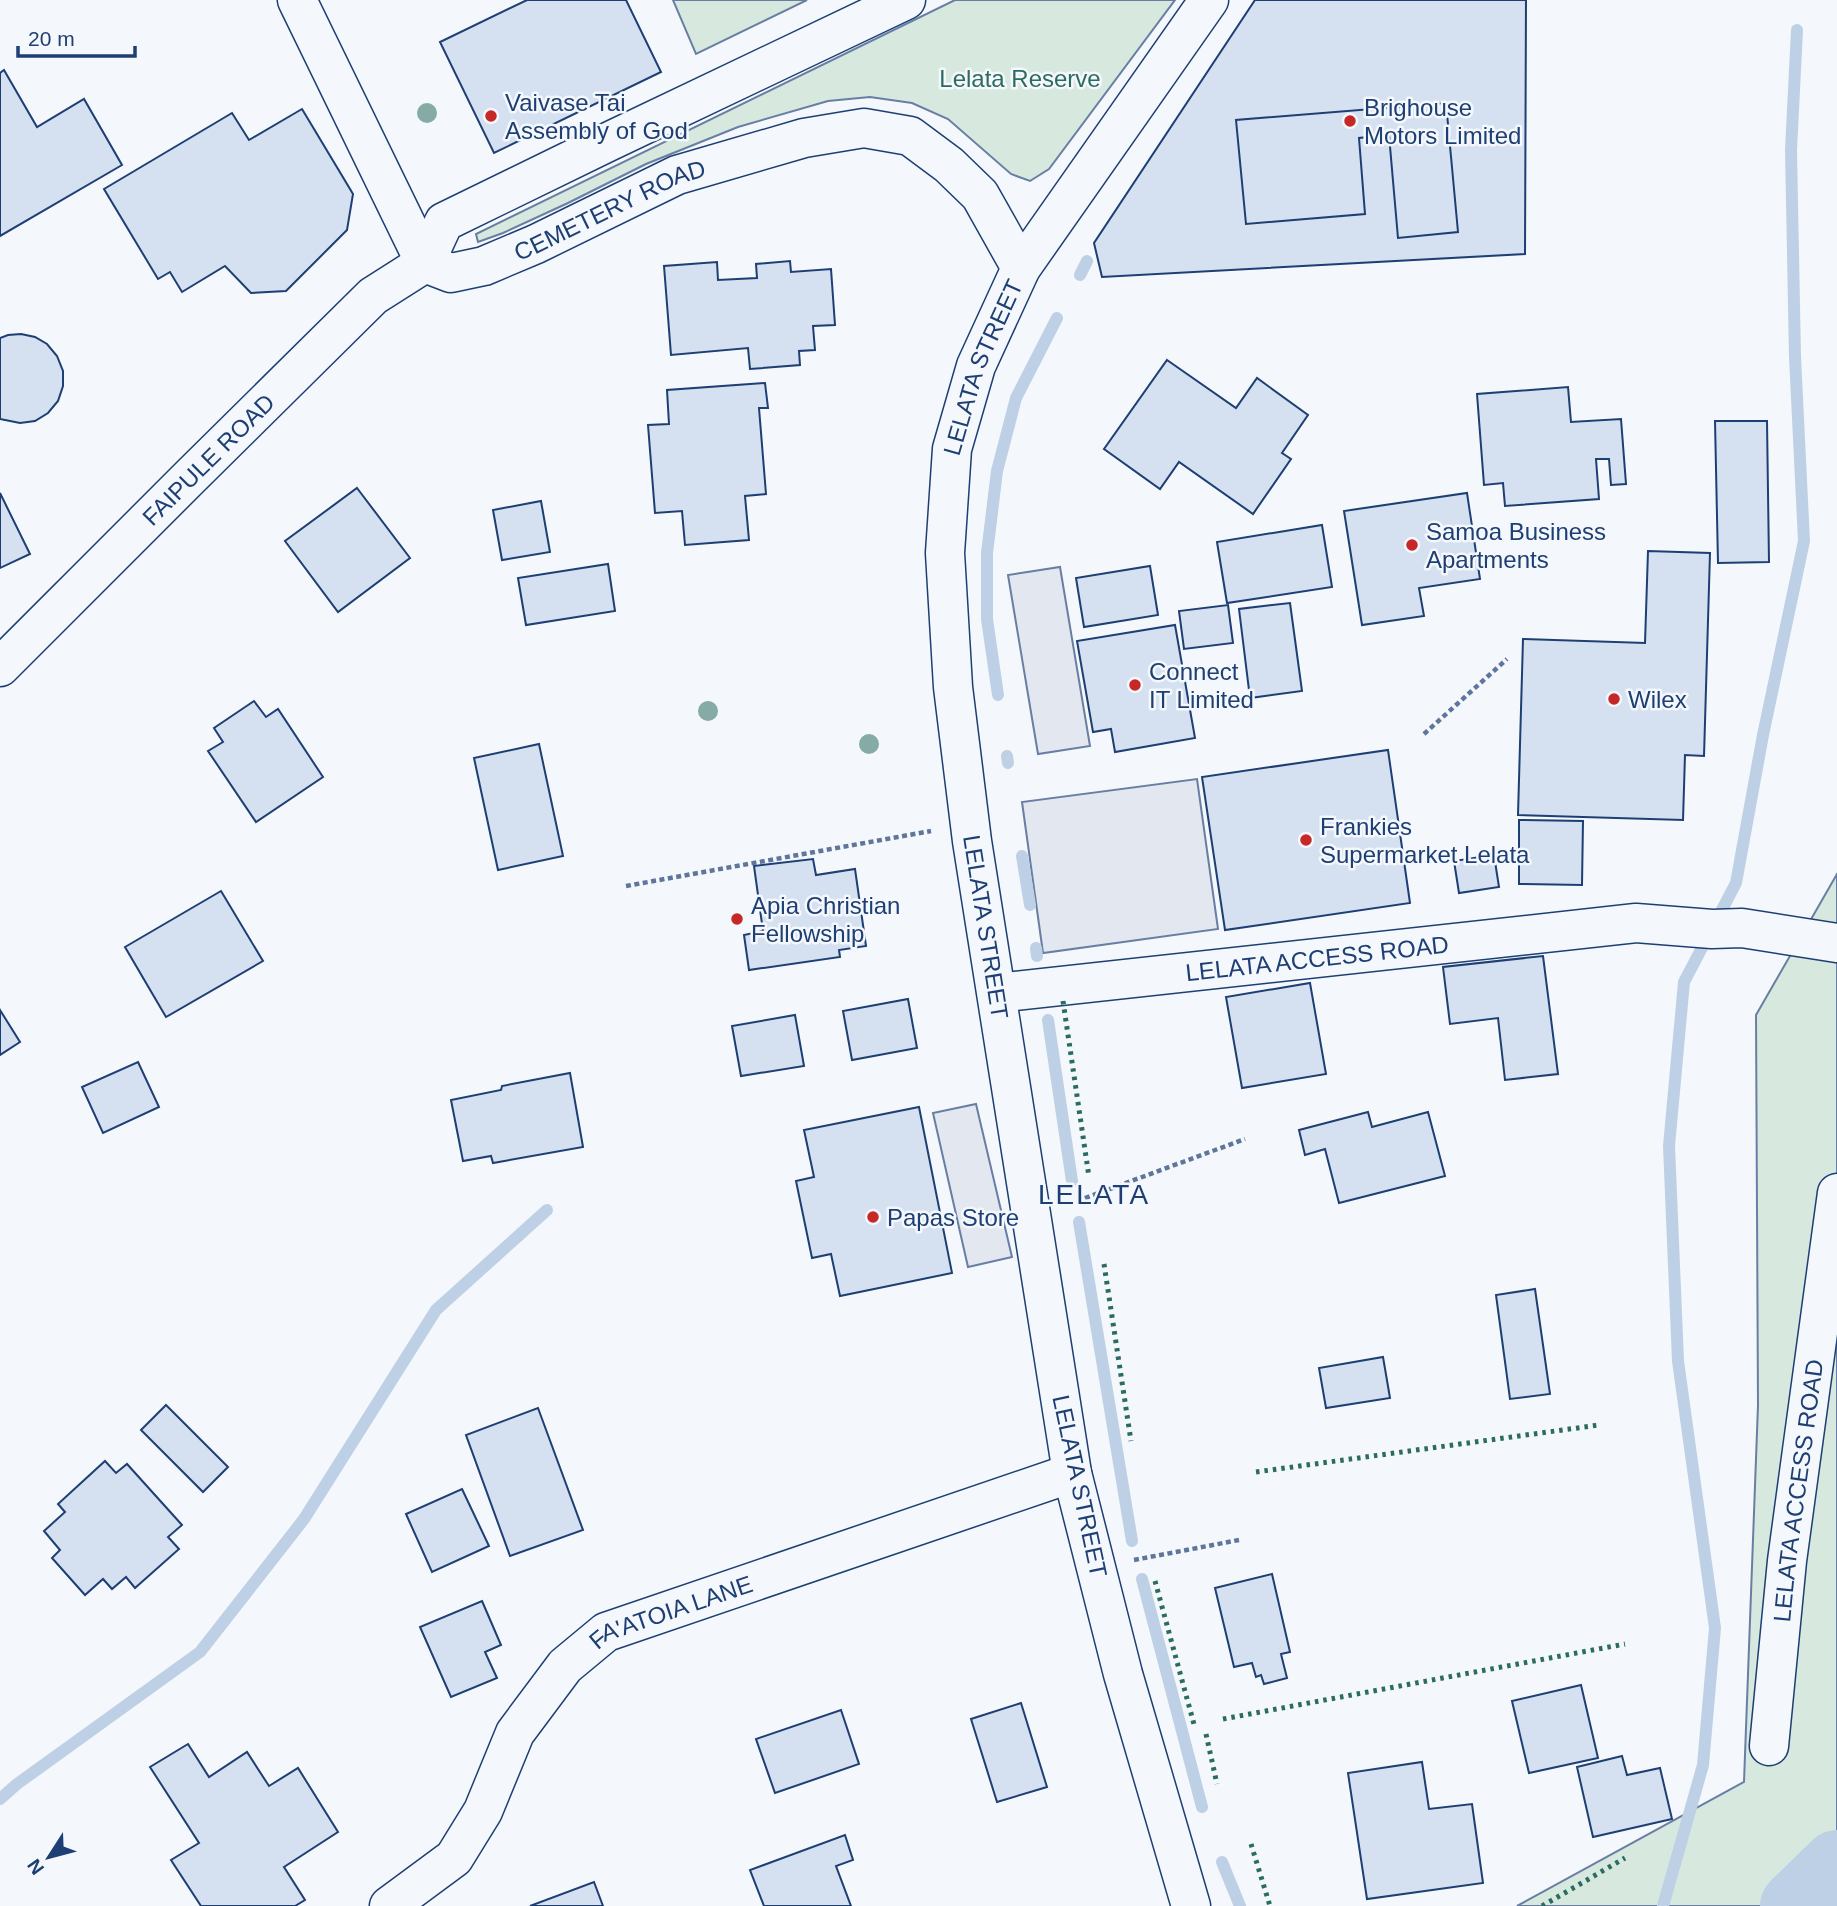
<svg xmlns="http://www.w3.org/2000/svg" width="1837" height="1906" viewBox="0 0 1837 1906" font-family="Arial,sans-serif">
  <style>
    .green { fill: #d7e8df; stroke: #687fa3; stroke-width: 2 }
    .parking { fill: #e3e8f0; stroke: #687fa3; stroke-width: 2 }
    .lines { fill: none; stroke-linecap: round; stroke-linejoin: round }
    .stream { stroke: #bed0e5; stroke-width: 12 }
    .river { stroke: #bed0e5; stroke-width: 70 }
    .building { fill: #d5e0f0; stroke: #1d3f73; stroke-width: 2 }
    .minor-casing { stroke: #1d3f73; stroke-width: 41 }
    .major-casing { stroke: #1d3f73; stroke-width: 41 }
    .path { stroke: #5e769c; stroke-width: 4.5; stroke-dasharray: 5 3.5; stroke-linecap: butt }
    .minor { stroke: #f4f7fb; stroke-width: 38 }
    .major { stroke: #f4f7fb; stroke-width: 38 }
    .hedge { stroke: #2c6c60; stroke-width: 5; stroke-dasharray: 3.5 5; stroke-linecap: butt }
    .tree { fill: #86aba6 }
    .poi-dot { fill: #c62828; stroke: #f4f7fb; stroke-width: 2.5 }
    .labels { text-anchor: middle; dominant-baseline: central; stroke-width: 5; stroke-linejoin: round; paint-order: stroke }
    .park-label { font-size: 24px; fill: #2c6c60; stroke: #f4f7fb }
    .poi-label { font-size: 24px; fill: #1d3f73; stroke: #f4f7fb; text-anchor: start }
    .street-label { font-size: 24px; fill: #1d3f73; stroke: #f4f7fb }
    .quarter-label { font-size: 28px; letter-spacing: 2px; fill: #1d3f73; stroke: #f4f7fb }
  </style>
  <rect width="100%" height="100%" fill="#f4f7fb"/>
  <g class="green">
    <polygon points="673,0 807,0 696,54"/>
    <polygon points="955,0 1175,0 1049,169 1030,181 1011,174 948,119 912,103 870,97 828,101 738,127 646,164 568,203 503,233 478,242 476,234"/>
    <polygon points="1837,874 1837,1906 1517,1906 1744,1782 1758,1405 1756,1015"/>
  </g>
  <g class="parking">
    <polygon points="1060,567 1090,746 1038,754 1008,575"/>
    <polygon points="1197,779 1218,929 1043,953 1022,802"/>
    <polygon points="976,1104 1012,1257 968,1267 933,1113"/>
  </g>
  <g class="lines">
    <g class="stream">
      <polyline points="1080,275 1087,261"/>
      <polyline points="998,695 987,619 987,553 997,471 1016,398 1057,318"/>
      <polyline points="1007,756 1008,763"/>
      <polyline points="1022,856 1030,905"/>
      <polyline points="1036,948 1037,956"/>
      <polyline points="1048,1020 1072,1181"/>
      <polyline points="1079,1222 1132,1541"/>
      <polyline points="1142,1579 1202,1807"/>
      <polyline points="0,1799 17,1784 200,1652 304,1519 436,1310 547,1210"/>
      <polyline points="1222,1862 1240,1906"/>
      <polyline points="1663,1906 1703,1765 1715,1628 1678,1361 1669,1146 1684,982 1736,883 1763,735 1804,541 1795,357 1791,150 1797,30"/>
    </g>
    <polyline class="river" points="1795,1906 1837,1865"/>
  </g>
  <g class="building">
    <polygon points="527,0 626,0 661,72 494,153 440,42"/>
    <polygon points="1255,0 1526,0 1525,254 1102,277 1094,243"/>
    <polygon points="4,70 37,127 84,99 122,165 0,236 0,73"/>
    <polygon points="1446,103 1458,232 1398,238 1389,135 1359,138 1365,214 1246,224 1236,120"/>
    <polygon points="302,109 353,194 347,230 286,291 251,293 225,266 182,292 170,272 158,279 104,189 232,113 249,140"/>
    <polygon points="790,261 791,272 831,269 835,325 813,326 815,350 799,351 800,365 750,369 748,348 671,355 664,266 717,262 718,280 757,278 756,264"/>
    <polygon points="21,334 35,337 47,344 57,356 63,371 63,386 58,401 48,413 35,421 20,423 0,419 0,338 8,335"/>
    <polygon points="1167,360 1236,408 1257,378 1308,415 1282,453 1291,459 1253,514 1179,462 1160,489 1104,449"/>
    <polygon points="765,383 768,408 759,408 766,494 745,496 749,540 685,545 682,511 655,513 648,425 669,424 667,390"/>
    <polygon points="1568,387 1571,422 1621,419 1626,484 1611,485 1609,459 1596,459 1599,499 1505,506 1503,483 1484,485 1477,394"/>
    <polygon points="1715,421 1767,421 1769,562 1718,563"/>
    <polygon points="357,488 410,558 338,612 285,541"/>
    <polygon points="0,493 30,554 0,568"/>
    <polygon points="1467,493 1480,579 1419,588 1424,616 1362,625 1344,511"/>
    <polygon points="541,501 550,552 502,560 493,510"/>
    <polygon points="1322,525 1332,587 1227,603 1217,542"/>
    <polygon points="1648,551 1710,553 1704,756 1685,755 1683,820 1518,815 1523,639 1645,643"/>
    <polygon points="608,564 615,611 526,625 518,578"/>
    <polygon points="1150,566 1158,615 1084,627 1076,578"/>
    <polygon points="1290,603 1302,691 1250,698 1239,609"/>
    <polygon points="1228,605 1233,643 1184,649 1179,611"/>
    <polygon points="1175,625 1195,738 1115,752 1111,729 1093,732 1077,641"/>
    <polygon points="254,701 266,717 278,709 323,777 256,822 208,751 223,742 214,728"/>
    <polygon points="539,744 563,856 498,870 474,758"/>
    <polygon points="1388,750 1410,903 1225,930 1202,777"/>
    <polygon points="1519,820 1583,821 1582,885 1519,884"/>
    <polygon points="1494,855 1499,887 1459,893 1454,861"/>
    <polygon points="813,859 816,875 855,869 866,946 839,950 840,957 749,970 744,935 763,931 754,866"/>
    <polygon points="221,891 263,961 166,1017 125,947"/>
    <polygon points="1543,956 1558,1074 1505,1080 1498,1018 1450,1024 1443,967"/>
    <polygon points="1310,983 1326,1074 1242,1088 1226,997"/>
    <polygon points="908,999 917,1048 852,1060 843,1011"/>
    <polygon points="0,1010 20,1042 0,1055"/>
    <polygon points="795,1015 804,1066 741,1076 732,1026"/>
    <polygon points="138,1062 159,1107 103,1133 82,1087"/>
    <polygon points="570,1073 583,1147 493,1163 491,1156 463,1161 451,1100 501,1090 502,1086"/>
    <polygon points="919,1107 952,1273 840,1296 831,1254 812,1258 796,1181 814,1177 804,1130"/>
    <polygon points="1368,1112 1372,1127 1428,1112 1445,1176 1339,1203 1325,1149 1305,1155 1299,1130"/>
    <polygon points="1535,1289 1550,1394 1510,1399 1496,1295"/>
    <polygon points="1383,1357 1390,1398 1326,1408 1319,1368"/>
    <polygon points="166,1405 228,1467 203,1492 141,1430"/>
    <polygon points="538,1408 583,1530 510,1556 466,1435"/>
    <polygon points="105,1461 116,1473 127,1464 182,1525 168,1537 179,1549 135,1588 126,1577 112,1589 103,1579 85,1595 52,1558 60,1550 44,1531 65,1512 58,1504"/>
    <polygon points="462,1489 489,1546 432,1572 406,1514"/>
    <polygon points="1272,1574 1290,1652 1281,1654 1287,1678 1264,1684 1261,1675 1256,1677 1252,1663 1234,1667 1215,1588"/>
    <polygon points="482,1601 501,1645 485,1652 497,1678 451,1697 420,1627"/>
    <polygon points="1581,1685 1598,1758 1529,1773 1512,1701"/>
    <polygon points="1021,1703 1047,1787 997,1802 971,1719"/>
    <polygon points="841,1710 859,1764 775,1793 756,1739"/>
    <polygon points="188,1744 209,1777 247,1752 269,1786 298,1768 338,1832 284,1867 305,1900 295,1906 201,1906 171,1860 199,1843 150,1767"/>
    <polygon points="1622,1756 1627,1775 1660,1768 1672,1819 1593,1837 1577,1767"/>
    <polygon points="1422,1762 1429,1809 1472,1804 1483,1883 1367,1899 1348,1773"/>
    <polygon points="845,1835 853,1860 836,1866 851,1906 764,1906 750,1870"/>
    <polygon points="594,1882 603,1906 530,1906"/>
  </g>
  <g class="lines">
    <g class="minor-casing">
      <g id="minor">
        <path id="s1" d="M297 0 425 263 451 273 484 266 536 244 677 175 804 138 864 128 910 136 949 165 980 195 1021 268"/>
        <path id="s2" d="M0 667 191 476 373 296 425 263 444 222 608 142 906 0"/>
        <path id="s3" d="M997 993 1636 923 1712 929 1742 928 1837 943"/>
        <path id="s4" d="M1769 1746 1787 1561 1837 1193"/>
        <path id="s5" d="M389 1906 454 1858 483 1811 515 1733 565 1666 606 1632 1072 1473"/>
      </g>
    </g>
    <g class="major-casing">
      <g id="major">
        <path id="s6" d="M1191 1906 1123 1674 1072 1473 972 841 953 687 945 553 952 449 976 366 1021 268 1209 0"/>
      </g>
    </g>
    <g class="path">
      <polyline points="1424,734 1507,659"/>
      <polyline points="626,886 931,831"/>
      <polyline points="1069,1204 1245,1139"/>
      <polyline points="1134,1560 1239,1540"/>
    </g>
    <use href="#minor" class="minor"/>
    <use href="#major" class="major"/>
    <g class="hedge">
      <polyline points="1063,1001 1089,1177"/>
      <polyline points="1104,1264 1131,1441"/>
      <polyline points="1256,1472 1599,1425"/>
      <polyline points="1155,1581 1195,1728"/>
      <polyline points="1223,1719 1625,1644"/>
      <polyline points="1206,1734 1217,1784"/>
      <polyline points="1251,1844 1270,1906"/>
      <polyline points="1542,1906 1625,1858"/>
    </g>
  </g>
  <g class="tree">
    <circle cx="427" cy="113" r="10"/>
    <circle cx="708" cy="711" r="10"/>
    <circle cx="869" cy="744" r="10"/>
  </g>
  <g class="poi-dot">
    <circle cx="491" cy="116" r="7"/>
    <circle cx="1350" cy="121" r="7"/>
    <circle cx="1412" cy="545" r="7"/>
    <circle cx="1135" cy="685" r="7"/>
    <circle cx="1614" cy="699" r="7"/>
    <circle cx="1306" cy="840" r="7"/>
    <circle cx="737" cy="919" r="7"/>
    <circle cx="873" cy="1217" r="7"/>
  </g>
  <g class="labels">
    <g class="park-label">
      <text x="1020" y="78">Lelata Reserve</text>
    </g>
    <g class="poi-label">
      <text x="505" y="102">Vaivase Tai<tspan x="505" dy="28">Assembly of God</tspan></text>
      <text x="1364" y="107">Brighouse<tspan x="1364" dy="28">Motors Limited</tspan></text>
      <text x="1426" y="531">Samoa Business<tspan x="1426" dy="28">Apartments</tspan></text>
      <text x="1149" y="671">Connect<tspan x="1149" dy="28">IT Limited</tspan></text>
      <text x="1628" y="699">Wilex</text>
      <text x="1320" y="826">Frankies<tspan x="1320" dy="28">Supermarket Lelata</tspan></text>
      <text x="751" y="905">Apia Christian<tspan x="751" dy="28">Fellowship</tspan></text>
      <text x="887" y="1217">Papas Store</text>
    </g>
    <g class="street-label">
      <text stroke="none"><textPath href="#s1" startOffset="492">CEMETERY ROAD</textPath></text>
      <text stroke="none"><textPath href="#s6" startOffset="1570">LELATA STREET</textPath></text>
      <text stroke="none"><textPath href="#s2" startOffset="294">FAIPULE ROAD</textPath></text>
      <text transform="translate(986 927) rotate(81)">LELATA STREET</text>
      <text stroke="none"><textPath href="#s3" startOffset="322">LELATA ACCESS ROAD</textPath></text>
      <text transform="translate(1080 1486) rotate(78)">LELATA STREET</text>
      <text stroke="none"><textPath href="#s4" startOffset="257">LELATA ACCESS ROAD</textPath></text>
      <text stroke="none"><textPath href="#s5" startOffset="425">FA'ATOIA LANE</textPath></text>
    </g>
    <g class="quarter-label">
      <text x="1094" y="1194">LELATA</text>
    </g>
  </g>
  <g transform="translate(49 1857) rotate(234)" stroke="#f4f7fb" stroke-width="5" paint-order="stroke">
  <path d="M0-5L12 26L0 18L-12 26Z" fill="#1d3f73"/>
  <text y="-10" font-size="19" font-weight="bold" text-anchor="middle" fill="#1d3f73">N</text>
  </g>
  <path d="M18 46v10h117v-10" fill="none" stroke="#1d3f73" stroke-width="3.5"/>
  <text x="28" y="46" font-size="21" fill="#1d3f73" stroke="#f4f7fb" stroke-width="5" paint-order="stroke">20 m</text>
</svg>
